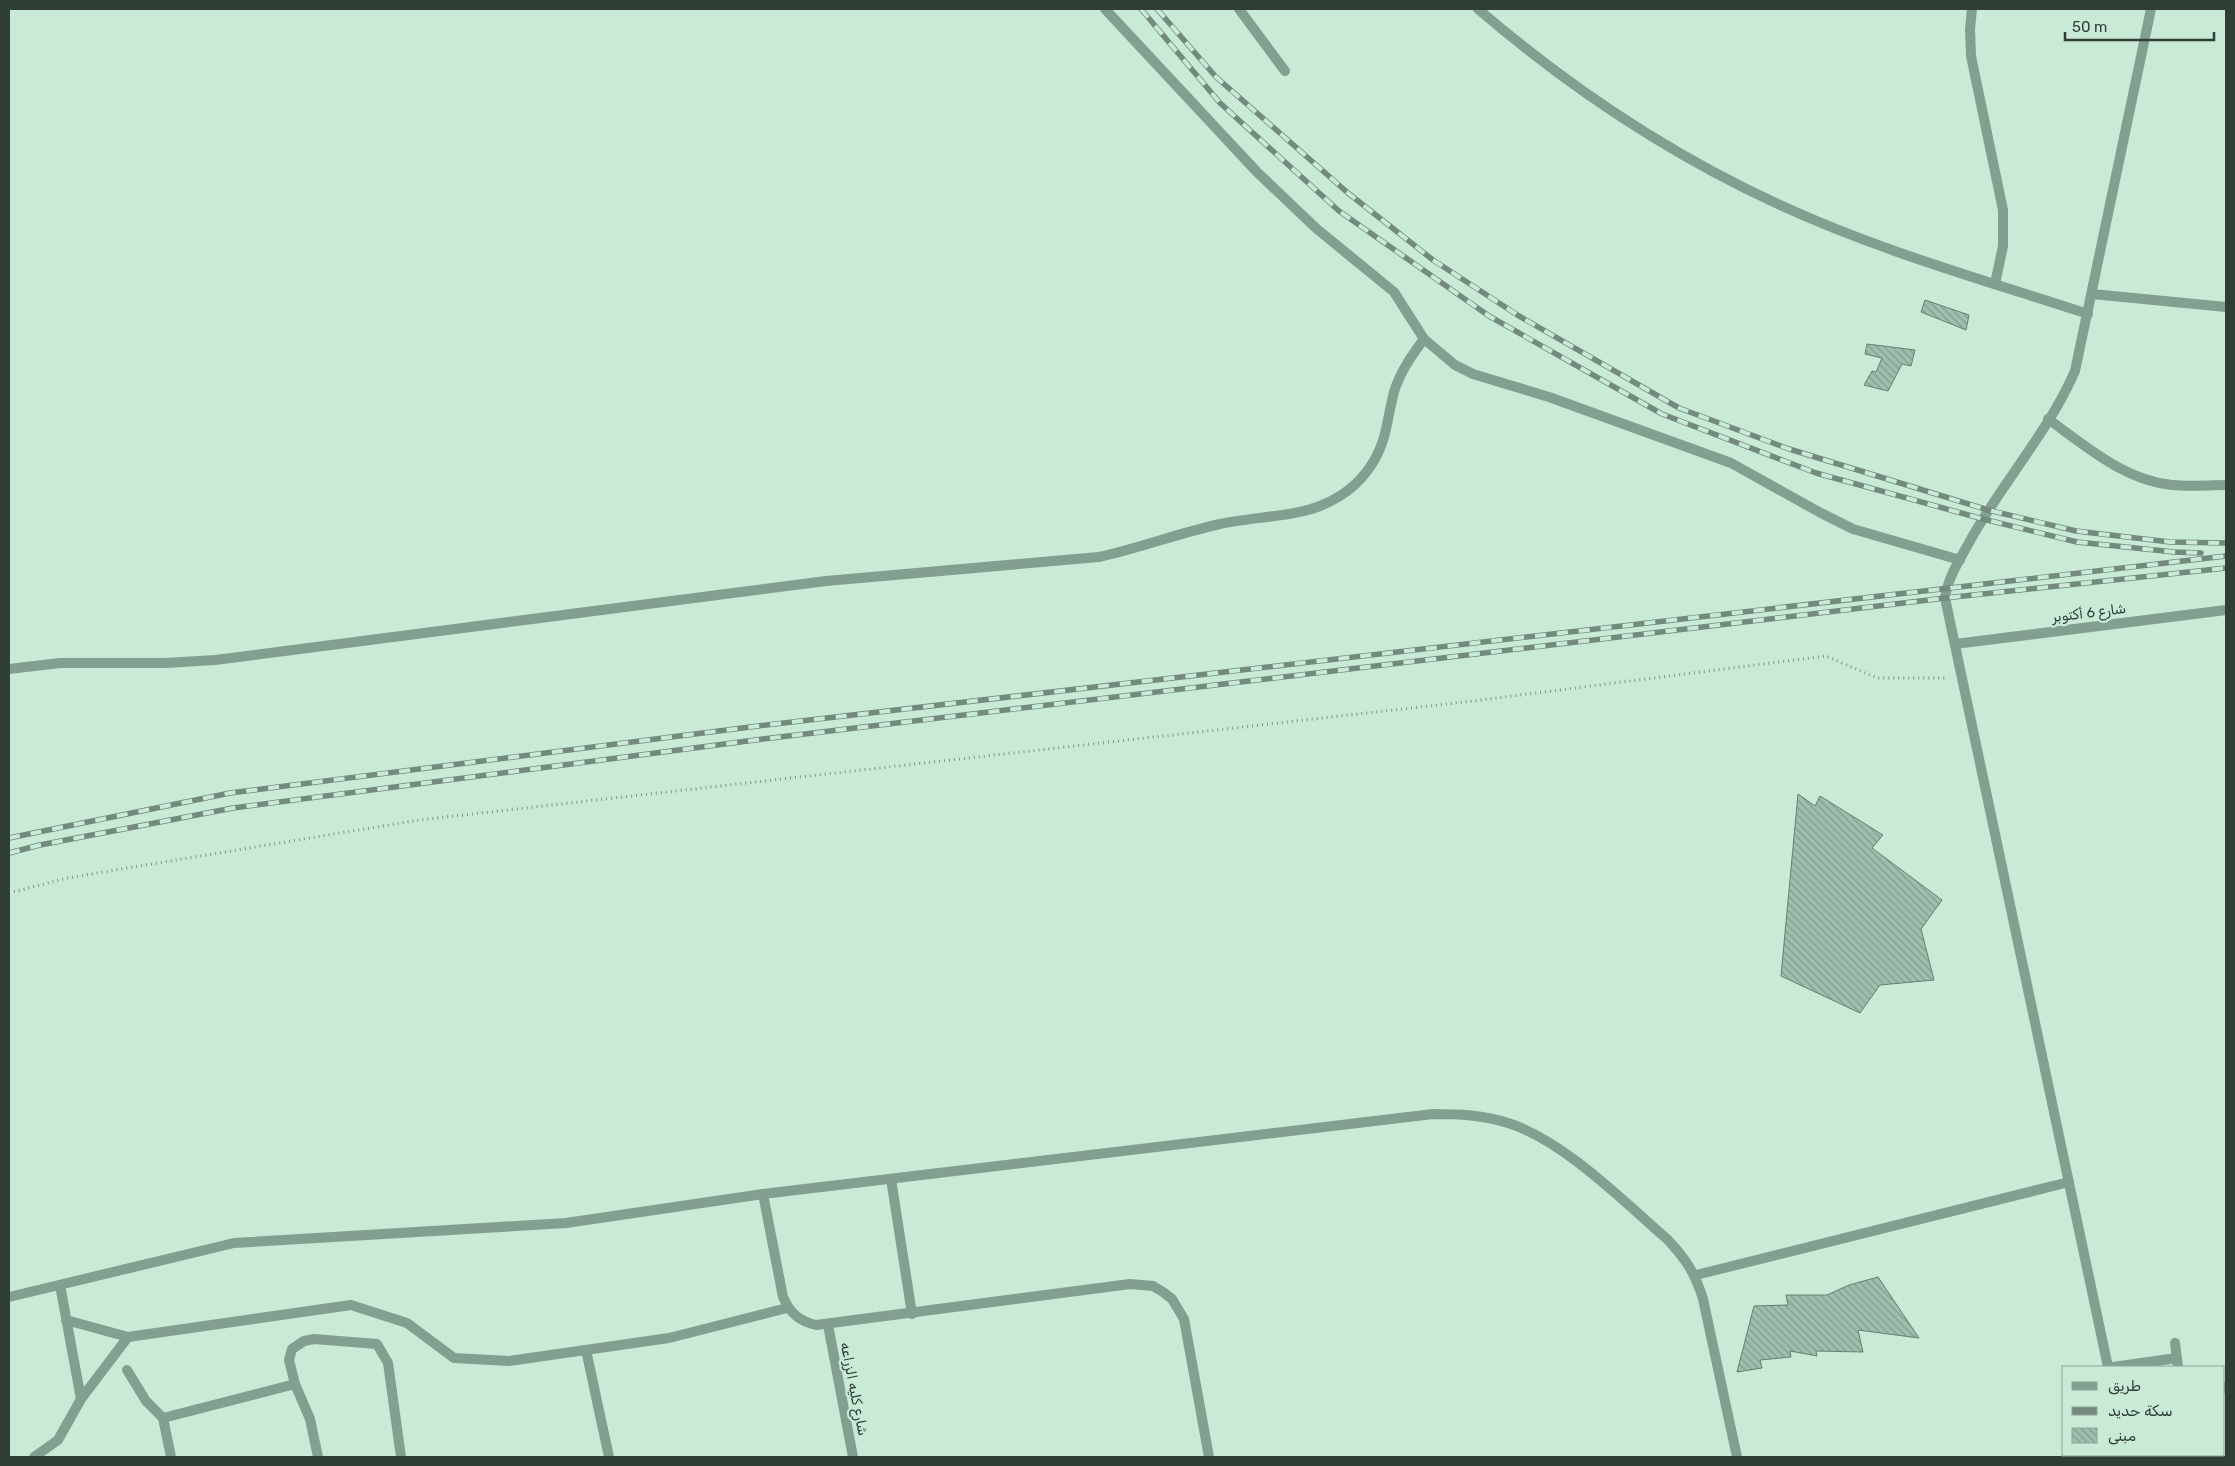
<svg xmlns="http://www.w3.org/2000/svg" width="2235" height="1466" viewBox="0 0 2235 1466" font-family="Rubik,Vazirmatn,sans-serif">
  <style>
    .building { fill: url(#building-back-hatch); stroke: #628170 }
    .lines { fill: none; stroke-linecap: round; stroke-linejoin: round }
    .path { stroke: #7e9688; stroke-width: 3; stroke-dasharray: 1 4; stroke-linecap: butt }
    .lane { stroke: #829f8f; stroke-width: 10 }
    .street { stroke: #829f8f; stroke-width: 10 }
    .rail-casing { stroke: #738a7d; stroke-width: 5.5 }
    .rail { stroke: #c8ead7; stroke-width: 4; stroke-dasharray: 11; stroke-linecap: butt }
    .labels { text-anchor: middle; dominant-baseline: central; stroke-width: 4.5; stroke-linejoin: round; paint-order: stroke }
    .street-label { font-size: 14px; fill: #303e36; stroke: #c8ead7 }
  </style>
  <defs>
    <pattern id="building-back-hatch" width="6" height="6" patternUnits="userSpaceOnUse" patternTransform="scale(1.25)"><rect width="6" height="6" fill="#9ebfad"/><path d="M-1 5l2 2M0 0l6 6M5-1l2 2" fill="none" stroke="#819d8e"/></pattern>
  </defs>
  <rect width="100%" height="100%" fill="#c8ead7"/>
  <g class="building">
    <polygon points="1925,300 1969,315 1966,330 1921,312"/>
    <polygon points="1867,344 1915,350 1911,366 1902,364 1888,391 1864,385 1872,371 1876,372 1882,358 1865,354"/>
    <polygon points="1798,794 1815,806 1820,796 1883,835 1872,848 1942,900 1921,929 1934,980 1880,985 1860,1013 1781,976"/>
    <polygon points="1878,1277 1919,1338 1858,1330 1863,1352 1816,1351 1817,1356 1790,1351 1791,1357 1760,1360 1762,1368 1737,1372 1754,1306 1788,1305 1786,1295 1827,1295 1849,1285"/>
  </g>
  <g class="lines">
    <polyline class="path" points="9,893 67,878 419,820 1473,701 1826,656 1877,678 1948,678"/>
    <g class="lane">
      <polyline points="1972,9 1970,29 1971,56 2003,210 2003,246 1995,284"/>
      <path d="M2048 419C2087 447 2124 480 2172 485 2190 487 2208 485 2226 485"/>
      <polyline points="891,1179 912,1314"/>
      <path d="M763 1194 783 1297C790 1313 799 1321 816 1325L1130 1284 1153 1286 1163 1292 1172 1299 1184 1319 1209 1457"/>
      <polyline points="1696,1275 2069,1182"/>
      <path d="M9 1297 234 1243 566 1223 763 1194 1433 1114C1459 1114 1483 1115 1508 1123 1563 1140 1623 1201 1667 1239 1686 1259 1695 1273 1703 1299L1737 1457"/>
      <polyline points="66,1320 128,1337"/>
      <polyline points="2175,1343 2178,1367"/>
      <polyline points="586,1350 609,1457"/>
      <polyline points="2113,1367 2177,1358"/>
      <polyline points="127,1370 146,1401 163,1418 295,1384"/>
      <polyline points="2224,1388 2226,1387"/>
      <polyline points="81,1399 128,1337 351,1305 407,1323 454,1358 509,1361 669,1338 787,1308"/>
      <polyline points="163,1418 171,1457"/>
      <polyline points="2191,1455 2191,1457"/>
      <polyline points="34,1457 58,1440 81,1399 60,1285"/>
      <polyline points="318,1457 310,1419 295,1384 289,1360 292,1349 304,1341 314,1339 377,1344 388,1363 401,1457"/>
    </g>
    <g class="street">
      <polyline points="1105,9 1257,172 1317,229 1394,292 1424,339 1455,365 1473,374 1549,397 1731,463 1821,513 1853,529 1960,560"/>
      <polyline points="1239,9 1285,71"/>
      <path d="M1478 9C1569 87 1669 154 1778 204 1877 250 1984 280 2088 314"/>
      <polyline points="2092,294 2226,307"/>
      <polyline points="1955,644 2226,610"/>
      <path d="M9 669 60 663H165L215 660 826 581 1099 557C1140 548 1179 533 1220 524 1251 517 1292 517 1320 506 1340 498 1358 485 1370 467 1387 443 1387 418 1394 392 1400 372 1412 355 1424 339"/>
      <polyline points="828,1325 853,1457"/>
      <path d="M2108 1367 1945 598C1948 576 1961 558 1971 539 2003 482 2049 431 2075 371L2151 9"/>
      <polyline points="2127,1455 2128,1457"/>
    </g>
    <g class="rail-casing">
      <g id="rail">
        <polyline points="1141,9 1220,103 1339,211 1489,316 1662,414 1816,473 1983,519 2077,542 2174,552 2201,553"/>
        <polyline points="1157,9 1216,77 1348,193 1433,260 1519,316 1679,408 1789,449 1988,510 2076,531 2170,542 2226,543"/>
        <polyline points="9,838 230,793 758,726 2226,556"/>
        <polyline points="9,853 40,845 233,808 763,739 1945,598 2226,568"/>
      </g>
    </g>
    <use href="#rail" class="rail"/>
  </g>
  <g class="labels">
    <g class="street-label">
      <text transform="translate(2089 613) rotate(-7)">شارع 6 أكتوبر</text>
      <text transform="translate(854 1389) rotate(79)">شارع كليه الزراعه</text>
    </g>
  </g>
  <rect width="2235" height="1466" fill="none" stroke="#303e36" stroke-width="20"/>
  <rect x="2062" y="1366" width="162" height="90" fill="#c8ead7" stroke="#8ba597"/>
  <rect x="2072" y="1382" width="25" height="8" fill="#829f8f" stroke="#8ba597"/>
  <text x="2108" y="1391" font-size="15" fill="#303e36">طريق</text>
  <rect x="2072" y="1407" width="25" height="8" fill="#738a7d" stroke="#8ba597"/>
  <text x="2108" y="1416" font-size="15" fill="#303e36">سكة حديد</text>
  <rect x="2072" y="1428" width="25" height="15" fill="url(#building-back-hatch)" stroke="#8ba597"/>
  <text x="2108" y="1441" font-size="15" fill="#303e36">مبنى</text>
  <path d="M2065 32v8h149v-8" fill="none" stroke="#303e36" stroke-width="2.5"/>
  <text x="2072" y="32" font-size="15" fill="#303e36" stroke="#c8ead7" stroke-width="4" paint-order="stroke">50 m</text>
</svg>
